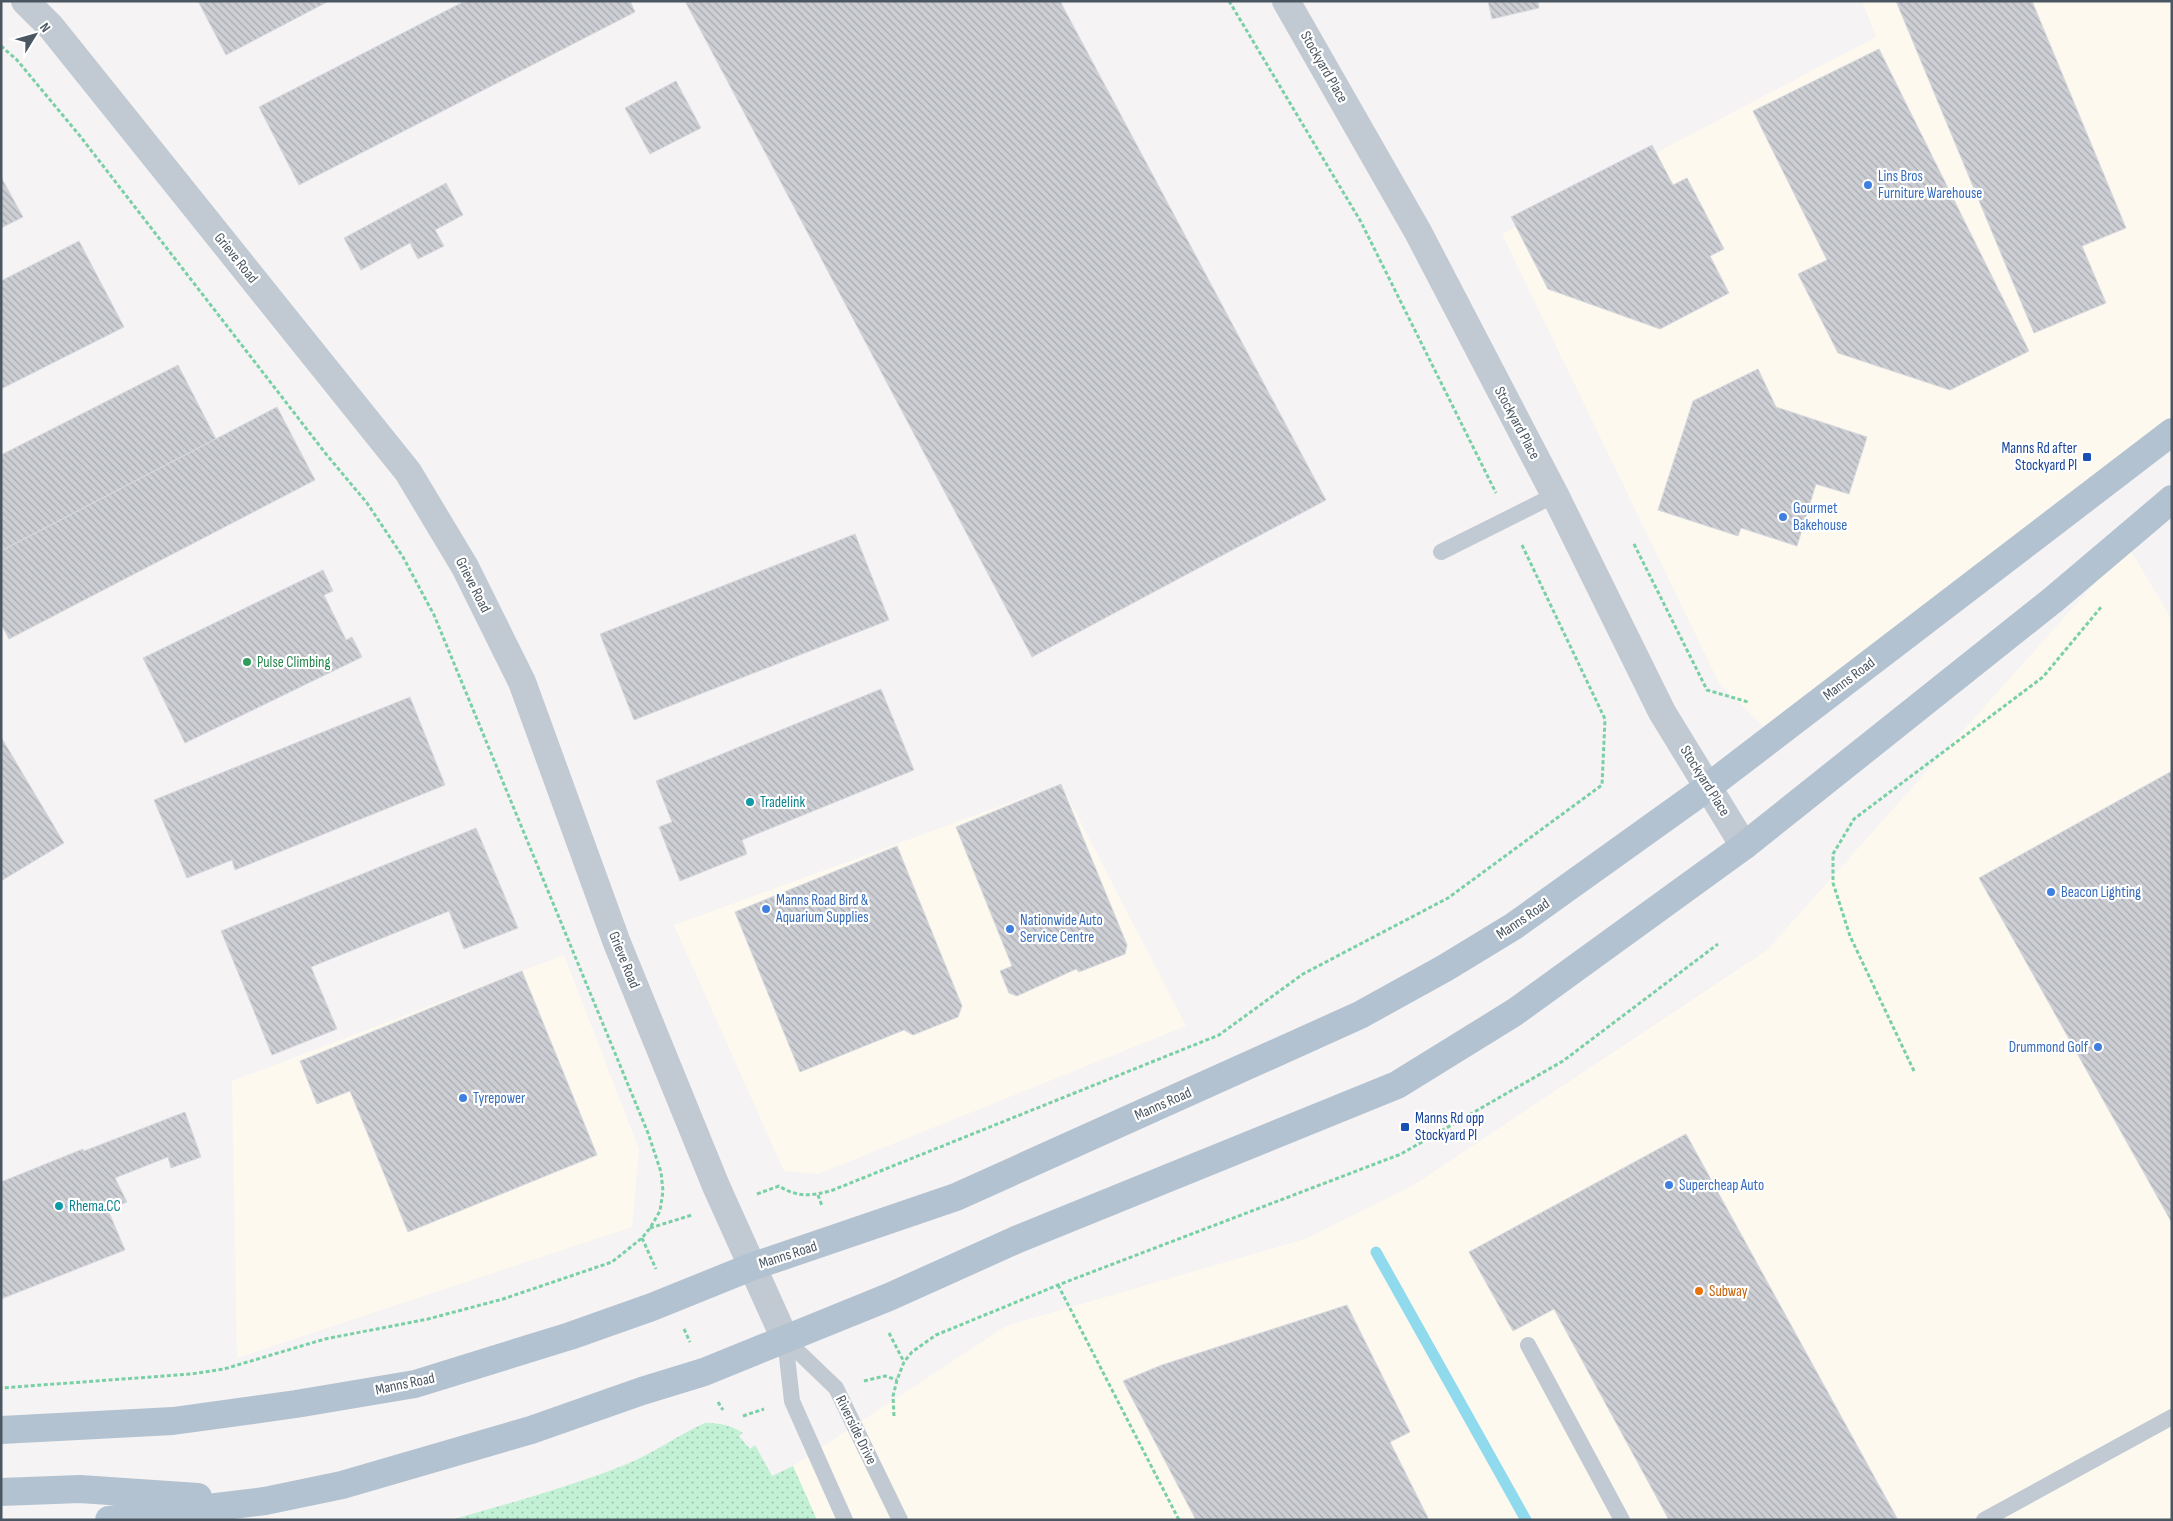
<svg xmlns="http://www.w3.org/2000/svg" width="2173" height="1521" viewBox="0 0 2173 1521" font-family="'Sofia Sans Condensed',sans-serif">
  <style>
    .commercial { fill: #fdf9ef }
    .grass { fill: url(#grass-dots) }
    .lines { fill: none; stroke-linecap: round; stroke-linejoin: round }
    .stream { stroke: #90daee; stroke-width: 11 }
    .building { fill: url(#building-back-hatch); stroke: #d7d9de }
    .path { stroke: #7ad0a6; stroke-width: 3; stroke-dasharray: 4 2.5; stroke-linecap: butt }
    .service { stroke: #c1cad2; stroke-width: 16 }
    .minor { stroke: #c1cad2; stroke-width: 28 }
    .tertiary { stroke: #c1cad2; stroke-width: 28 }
    .primary { stroke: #b3c2d1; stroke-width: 28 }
    .shop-dot { fill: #3f7fe0; stroke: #fff; stroke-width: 2 }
    .transit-dot { fill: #1a4fb4; stroke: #fff; stroke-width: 2 }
    .leisure-dot { fill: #2e9e5b; stroke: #fff; stroke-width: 2 }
    .culture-dot { fill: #0f9aa8; stroke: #fff; stroke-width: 2 }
    .food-dot { fill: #e8710a; stroke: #fff; stroke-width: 2 }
    .labels { text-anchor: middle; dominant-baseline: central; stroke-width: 4.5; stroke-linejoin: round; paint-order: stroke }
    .street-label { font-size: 15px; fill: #4a5661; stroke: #fff }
    .shop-label { font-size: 15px; fill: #366cbe; stroke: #fff; text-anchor: start }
    .transit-label { font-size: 15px; fill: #164399; stroke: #fff; text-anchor: end }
    .leisure-label { font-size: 15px; fill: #27864d; stroke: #fff; text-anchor: start }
    .culture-label { font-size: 15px; fill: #0d838f; stroke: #fff; text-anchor: start }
    .food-label { font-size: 15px; fill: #c56008; stroke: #fff; text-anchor: start }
  </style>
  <defs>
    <pattern id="grass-dots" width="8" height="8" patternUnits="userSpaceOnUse" patternTransform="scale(1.25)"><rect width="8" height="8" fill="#c3f1d5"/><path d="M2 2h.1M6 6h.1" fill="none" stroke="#a0c6b0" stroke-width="1.8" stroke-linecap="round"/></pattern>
    <pattern id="building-back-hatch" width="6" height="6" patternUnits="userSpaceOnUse" patternTransform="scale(1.25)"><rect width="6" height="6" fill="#cdcfd5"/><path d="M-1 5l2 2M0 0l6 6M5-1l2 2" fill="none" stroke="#a8abb0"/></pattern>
  </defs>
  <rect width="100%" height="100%" fill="#f5f3f3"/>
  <g class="commercial">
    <polygon points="1862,1 2172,1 2172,420 1768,731 1719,683 1502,234 1876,37"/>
    <polygon points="2128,546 2172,620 2172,1520 817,1520 793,1466 1006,1326 1305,1239 1414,1185 1767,950"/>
    <polygon points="1061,784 1186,1026 818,1174 784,1171 674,925"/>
    <polygon points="564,955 639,1149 632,1227 237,1358 232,1081"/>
  </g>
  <path class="grass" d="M705 1423C720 1423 730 1425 743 1433L739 1436 750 1449 755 1445 772 1476 793 1466 817 1520H451C510 1503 570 1487 627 1464 654 1453 678 1435 705 1423Z"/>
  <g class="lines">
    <polyline class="stream" points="1376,1252 1526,1520"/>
  </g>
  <g class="building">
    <polygon points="198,1 329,1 226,55"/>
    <polygon points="465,1 630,1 635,12 299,185 259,107"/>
    <polygon points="685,1 1060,1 1326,500 1032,657"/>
    <polygon points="1488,1 1538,1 1539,8 1492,19"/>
    <polygon points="1896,1 2032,1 2126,228 2082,246 2106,303 2034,333"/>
    <polygon points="1879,49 2029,351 1950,390 1838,353 1798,274 1827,260 1753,111"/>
    <polygon points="676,81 701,128 650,154 625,108"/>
    <polygon points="1652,145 1673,185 1687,178 1724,249 1710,256 1729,293 1660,329 1548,289 1511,217"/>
    <polygon points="1,177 23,217 1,228"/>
    <polygon points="446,183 463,215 435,230 444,246 418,259 410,243 361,270 344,238"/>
    <polygon points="79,241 124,327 1,389 1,281"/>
    <polygon points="178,365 216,439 1,551 1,455"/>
    <polygon points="1758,369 1776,407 1867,437 1849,494 1816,484 1797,546 1741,528 1738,536 1658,510 1693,401"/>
    <polygon points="277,407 315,480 9,639 1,624 1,551"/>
    <polygon points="855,534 889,620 634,720 600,634"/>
    <polygon points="323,570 333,591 324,595 346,640 352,637 362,657 185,743 143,658"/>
    <polygon points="881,689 914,770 742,840 747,854 680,881 659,827 672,822 656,781"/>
    <polygon points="410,697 445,785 235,870 232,860 187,878 154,800"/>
    <polygon points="1,737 64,843 1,881"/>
    <polygon points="2172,771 2172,1223 1979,878"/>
    <polygon points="1061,784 1127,945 1125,954 1079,972 1076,969 1017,996 1009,993 1000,971 1012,966 956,827"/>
    <polygon points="476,828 518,928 464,949 449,911 311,967 337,1029 272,1055 221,931"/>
    <polygon points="897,846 962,1006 958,1017 913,1035 904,1030 800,1072 735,912"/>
    <polygon points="522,971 597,1155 408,1232 350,1091 317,1104 300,1061"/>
    <polygon points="185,1112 201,1157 171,1168 168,1157 115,1178 127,1202 108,1210 125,1250 1,1299 1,1182 83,1149 84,1151"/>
    <polygon points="1686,1134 1898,1520 1669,1520 1554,1309 1513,1331 1469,1252"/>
    <polygon points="1347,1305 1410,1432 1390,1442 1429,1520 1196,1520 1123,1381 1162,1365"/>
  </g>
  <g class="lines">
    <g class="path">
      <polyline points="1229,1 1361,222 1496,493"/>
      <polyline points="1,46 17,60 80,136 326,454 367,503 403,557 434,615 648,1133 661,1172 663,1191 660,1211 650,1228 642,1238 612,1262 503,1299 428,1319 325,1339 224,1369 191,1374 1,1388"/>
      <polyline points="1634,544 1707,690 1748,702"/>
      <polyline points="1914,1071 1850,936 1833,883 1833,854 1854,819 2043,677 2102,606"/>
      <path d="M757 1194 779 1186C798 1198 813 1196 833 1190L1219 1035 1303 974 1448 898 1602 785 1605 719 1521 543"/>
      <polyline points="818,1195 822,1206"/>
      <polyline points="650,1228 692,1215"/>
      <polyline points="642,1238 656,1269"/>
      <polyline points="1058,1285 1179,1520"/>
      <polyline points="684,1329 690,1342"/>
      <polyline points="889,1333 904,1362"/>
      <polyline points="864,1381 885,1376 897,1380"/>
      <polyline points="718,1402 723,1410"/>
      <polyline points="743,1416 764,1409"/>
      <polyline points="894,1416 893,1396 897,1380 904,1362 912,1352 936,1335 1058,1285 1401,1154 1563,1061 1718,944"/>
    </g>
    <g class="service">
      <polyline points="1441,552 1555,495"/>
      <polyline points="785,1339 836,1388 900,1520"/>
      <polyline points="785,1339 792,1401 845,1520"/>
      <polyline points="1528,1345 1622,1520"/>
      <polyline points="1984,1520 2172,1417"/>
    </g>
    <polyline class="minor" points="1286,1 1418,232 1555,495 1662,712 1744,846"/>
    <polyline class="tertiary" points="25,1 51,27 408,472 465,567 522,682 617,943 716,1186 785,1339"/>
    <g class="primary">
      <polyline points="1,1430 173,1421 296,1404 415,1384 570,1336 652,1307 751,1267 956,1197 1360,1015 1445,968 1514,926 1708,787 2172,432"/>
      <polyline points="1,1492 80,1489 198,1497"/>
      <polyline points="109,1520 265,1501 342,1485 531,1430 642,1391 704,1372 889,1297 1018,1239 1397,1085 1515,1012 1744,846 2054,599 2172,499"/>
    </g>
  </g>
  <g class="shop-dot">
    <circle cx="1868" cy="185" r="5"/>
    <circle cx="1783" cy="517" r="5"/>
    <circle cx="2051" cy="892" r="5"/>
    <circle cx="766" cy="909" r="5"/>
    <circle cx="1010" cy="929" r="5"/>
    <circle cx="2098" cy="1047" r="5"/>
    <circle cx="463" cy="1098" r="5"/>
    <circle cx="1669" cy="1185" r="5"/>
  </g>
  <g class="transit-dot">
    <rect x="2082" y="452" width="10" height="10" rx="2.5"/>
    <rect x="1400" y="1122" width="10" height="10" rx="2.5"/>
  </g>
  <circle class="leisure-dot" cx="247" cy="662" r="5"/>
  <g class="culture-dot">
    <circle cx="750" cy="802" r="5"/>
    <circle cx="59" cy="1206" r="5"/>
  </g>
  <circle class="food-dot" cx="1699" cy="1291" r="5"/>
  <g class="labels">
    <g class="street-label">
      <text transform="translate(1324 67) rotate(60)">Stockyard Place</text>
      <text transform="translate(236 258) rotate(51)">Grieve Road</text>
      <text transform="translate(1517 423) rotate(62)">Stockyard Place</text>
      <text transform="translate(473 585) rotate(63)">Grieve Road</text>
      <text transform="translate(1849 679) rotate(-37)">Manns Road</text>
      <text transform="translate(1705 781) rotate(58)">Stockyard Place</text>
      <text transform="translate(1523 919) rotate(-34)">Manns Road</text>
      <text transform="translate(624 960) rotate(68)">Grieve Road</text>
      <text transform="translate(1163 1104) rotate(-24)">Manns Road</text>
      <text transform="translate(788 1255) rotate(-18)">Manns Road</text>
      <text transform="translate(405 1384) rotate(-12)">Manns Road</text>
      <text transform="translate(856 1430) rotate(64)">Riverside Drive</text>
    </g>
    <g class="shop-label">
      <text x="1878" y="176">Lins Bros<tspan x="1878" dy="17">Furniture Warehouse</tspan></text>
      <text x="1793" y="508">Gourmet<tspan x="1793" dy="17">Bakehouse</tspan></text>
      <text x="2061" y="892">Beacon Lighting</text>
      <text x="776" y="900">Manns Road Bird &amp;<tspan x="776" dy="17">Aquarium Supplies</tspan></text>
      <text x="1020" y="920">Nationwide Auto<tspan x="1020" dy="17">Service Centre</tspan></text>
      <text x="2088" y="1047" text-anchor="end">Drummond Golf</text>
      <text x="473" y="1098">Tyrepower</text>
      <text x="1679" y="1185">Supercheap Auto</text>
    </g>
    <g class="transit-label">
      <text x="2077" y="448">Manns Rd after<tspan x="2077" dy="17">Stockyard Pl</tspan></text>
      <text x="1415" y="1118" text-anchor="start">Manns Rd opp<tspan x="1415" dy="17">Stockyard Pl</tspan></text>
    </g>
    <g class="leisure-label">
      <text x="257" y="662">Pulse Climbing</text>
    </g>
    <g class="culture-label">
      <text x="760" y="802">Tradelink</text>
      <text x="69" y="1206">Rhema.CC</text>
    </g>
    <g class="food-label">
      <text x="1709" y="1291">Subway</text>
    </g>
  </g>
  <rect width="2173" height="1521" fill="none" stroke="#4a5661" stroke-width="5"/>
  <g transform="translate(35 35) rotate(53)" stroke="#ffffff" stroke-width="4" paint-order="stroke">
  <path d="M0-4L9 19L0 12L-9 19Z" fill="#4a5661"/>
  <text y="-8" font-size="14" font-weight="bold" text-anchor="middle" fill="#4a5661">N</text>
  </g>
</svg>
